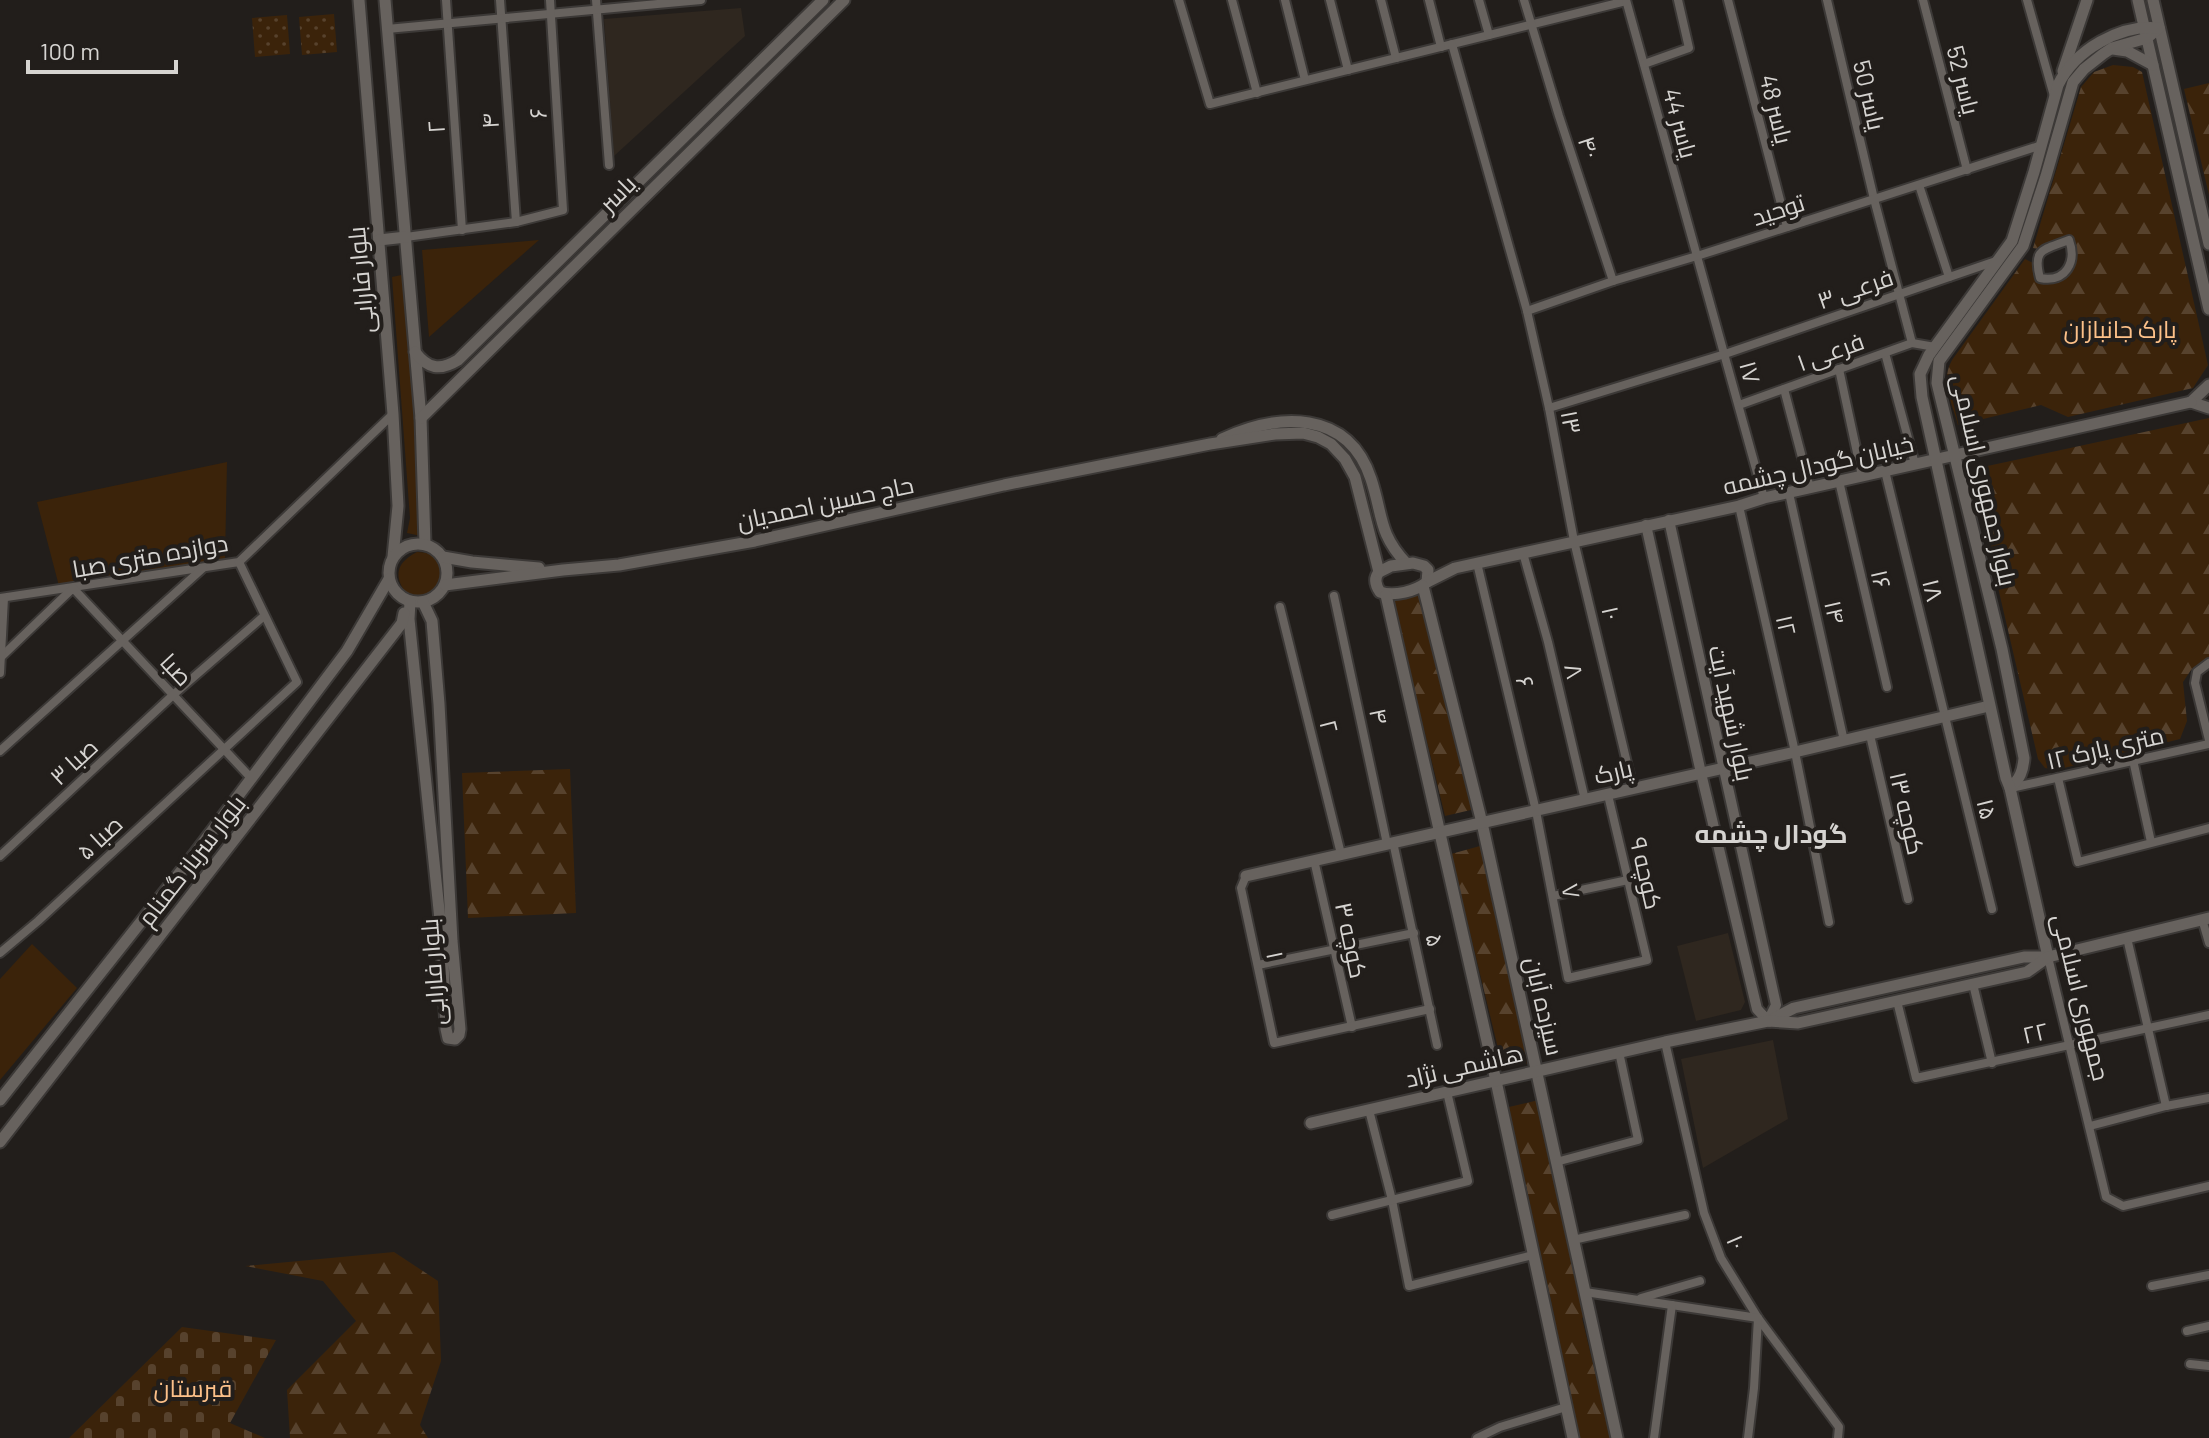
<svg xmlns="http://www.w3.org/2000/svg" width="2209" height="1438" viewBox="0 0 2209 1438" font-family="Barlow,Cairo,sans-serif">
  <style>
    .built { fill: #2f271f }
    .grass { fill: url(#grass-dots) }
    .forest { fill: url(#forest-firs) }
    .cemetery { fill: url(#cemetery-stones) }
    .park { fill: #3b230a }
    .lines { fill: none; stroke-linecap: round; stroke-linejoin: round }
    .minor-casing { stroke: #3c3937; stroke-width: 12 }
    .tertiary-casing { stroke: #3c3937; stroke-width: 14 }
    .secondary-casing { stroke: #3c3937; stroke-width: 15 }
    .minor { stroke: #67625e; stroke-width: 8 }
    .tertiary { stroke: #67625e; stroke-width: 10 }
    .secondary { stroke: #67625e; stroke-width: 11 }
    .labels { text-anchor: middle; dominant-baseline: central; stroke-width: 8; stroke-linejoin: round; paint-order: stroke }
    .street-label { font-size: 24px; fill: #d6d4d1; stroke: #221e1b }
    .park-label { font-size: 24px; fill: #fdc189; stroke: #221e1b }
    .neighbourhood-label { font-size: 26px; font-weight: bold; fill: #d6d4d1; stroke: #221e1b }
  </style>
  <defs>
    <pattern id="grass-dots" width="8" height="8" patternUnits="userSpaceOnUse" patternTransform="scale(2)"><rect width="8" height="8" fill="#3b230a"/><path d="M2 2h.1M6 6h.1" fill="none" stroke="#57422d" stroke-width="1.8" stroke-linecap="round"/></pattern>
    <pattern id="forest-firs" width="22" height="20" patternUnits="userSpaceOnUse" patternTransform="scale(2)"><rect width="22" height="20" fill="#3b230a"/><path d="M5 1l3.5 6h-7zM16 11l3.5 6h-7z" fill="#57422d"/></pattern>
    <pattern id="cemetery-stones" width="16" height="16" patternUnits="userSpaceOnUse" patternTransform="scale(2)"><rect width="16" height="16" fill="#3b230a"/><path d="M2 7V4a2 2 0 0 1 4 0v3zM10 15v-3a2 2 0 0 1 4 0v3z" fill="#57422d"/></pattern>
  </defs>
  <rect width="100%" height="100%" fill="#221e1b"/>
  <g class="built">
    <polygon points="741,8 745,36 614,156 604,19"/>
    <polygon points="1728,933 1745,1002 1741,1010 1696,1021 1677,946"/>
    <polygon points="1773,1040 1788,1119 1703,1168 1681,1059"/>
  </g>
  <g class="grass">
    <polygon points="334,14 337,52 302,55 299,17"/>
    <polygon points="287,15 290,54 255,57 252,18"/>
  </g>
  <g class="forest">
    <path d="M2113 65 2133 67 2142 72 2208 365 2193 388 2068 417 2041 405 1958 425C1952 403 1940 381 1952 360L2025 259 2033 263 2039 283C2067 286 2085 259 2068 236L2039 249 2033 248 2081 87 2094 72Z"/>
    <polygon points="2209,83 2209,195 2184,89"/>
    <polygon points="2209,418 2209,657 2191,670 2183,682 2187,721 2180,739 2056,770 2045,768 2038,759 1972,476 1978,468"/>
    <polygon points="1423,594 1475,809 1445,816 1393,601"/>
    <polygon points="570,769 576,913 468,918 462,773"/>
    <polygon points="1480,846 1533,1062 1503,1069 1451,854"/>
    <polygon points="1539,1100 1586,1316 1582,1318 1611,1438 1579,1438 1551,1320 1555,1319 1509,1107"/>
    <polygon points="394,1252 438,1281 441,1361 420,1425 428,1438 290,1438 287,1390 356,1321 323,1281 245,1266"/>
  </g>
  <polygon class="cemetery" points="182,1327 276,1340 230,1423 265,1438 69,1438"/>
  <g class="park">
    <polygon points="539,240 429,337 422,250"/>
    <polygon points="406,274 422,517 421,536 407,533 410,518 392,277"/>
    <polygon points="227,462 225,559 59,586 37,502"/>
    <path d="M417 552C460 552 449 609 410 598 394 580 393 564 417 552Z"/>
    <polygon points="32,944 77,988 0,1080 0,979"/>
  </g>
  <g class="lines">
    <g class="minor-casing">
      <g id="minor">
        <polyline points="446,0 462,230"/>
        <polyline points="500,0 516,222"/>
        <polyline points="596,0 609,165"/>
        <polyline points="1179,0 1210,104 1626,1"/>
        <polyline points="1232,0 1257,93"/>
        <polyline points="1285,0 1305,80"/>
        <polyline points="1330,0 1348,70"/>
        <polyline points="1381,0 1396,58"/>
        <polyline points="1429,0 1441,47"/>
        <polyline points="1479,0 1489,35"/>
        <polyline points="1524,0 1559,116 1613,281"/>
        <polyline points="1626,0 1764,498"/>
        <polyline points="1728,0 1787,227"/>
        <polyline points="1827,0 1874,199 1912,343"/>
        <polyline points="1923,0 1967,170"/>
        <polyline points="2027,0 2054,96"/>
        <polyline points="387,29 701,0"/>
        <polyline points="1452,44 1527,311 1549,408 1574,541 1633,788"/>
        <polyline points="1644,64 1689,48 1678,0"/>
        <polyline points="1919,185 1949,277"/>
        <polyline points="406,237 516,222 563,210 550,0"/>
        <path d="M2069 240C2077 262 2066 283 2040 278 2032 248 2044 250 2069 240Z"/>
        <polyline points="1527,311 1613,281 1697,256 2042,145"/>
        <polyline points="1885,353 1915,464"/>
        <polyline points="1839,369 1862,476"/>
        <polyline points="1784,389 1810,488"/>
        <polyline points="1739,405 1912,343 1935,347"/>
        <polyline points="1549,408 1725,354 1996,261"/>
        <polyline points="1885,471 1992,909"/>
        <polyline points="1839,481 1887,687"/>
        <polyline points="1789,493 1844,741"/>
        <polyline points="1739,506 1795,752 1829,922"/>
        <polyline points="1523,553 1548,642 1585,800"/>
        <polyline points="1477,563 1536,811 1568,978 1647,960 1608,795"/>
        <polyline points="1334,596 1387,844"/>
        <polyline points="0,598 239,562 393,414"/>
        <polyline points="1280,607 1341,854"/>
        <polyline points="1,657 73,588 251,778"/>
        <polyline points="2209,663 2197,672 2195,683 2209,740"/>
        <polyline points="0,673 4,598"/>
        <polyline points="1870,735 1908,899"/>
        <polyline points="0,751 203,568"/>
        <polyline points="2133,760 2151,842"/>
        <polyline points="2058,778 2078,862 2209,828"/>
        <polyline points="2011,788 2209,744"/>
        <polyline points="1393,842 1437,1045"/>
        <polyline points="0,856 173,695 264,616"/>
        <polyline points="1314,860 1352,1027"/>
        <polyline points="1246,876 1241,888 1274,1043 1430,1009"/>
        <polyline points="1553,896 1628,880"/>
        <polyline points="2202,919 2209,943"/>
        <polyline points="2127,938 2166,1106"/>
        <polyline points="0,953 38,921 297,682 239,562"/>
        <polyline points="2048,957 2106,1197 2123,1206 2209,1186"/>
        <polyline points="1258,965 1414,933"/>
        <polyline points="1973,984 1992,1063"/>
        <polyline points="1897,1001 1916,1078 2209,1015"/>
        <polyline points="1665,1042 1704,1213 1721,1258 1758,1318 1839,1427 1838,1438"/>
        <polyline points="1369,1110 1392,1200 1409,1286 1533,1255"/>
        <polyline points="2090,1126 2166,1106 2209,1098"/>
        <polyline points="1556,1162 1638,1140 1619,1052"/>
        <polyline points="1332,1215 1468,1181 1447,1092"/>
        <polyline points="1573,1240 1685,1215"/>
        <polyline points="2152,1286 2209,1275"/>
        <polyline points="1585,1292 1758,1318 1754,1388 1748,1438"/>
        <polyline points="1641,1298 1700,1281"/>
        <polyline points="2187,1331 2209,1326"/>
        <polyline points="2190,1364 2209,1366"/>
        <polyline points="1477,1438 1500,1427 1566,1407"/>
        <polyline points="1654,1438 1672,1305"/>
      </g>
    </g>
    <g class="tertiary-casing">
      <polyline id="tertiary" points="1646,525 1701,773 1757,1009 1768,1021 1776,1005 1669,520"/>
    </g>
    <g class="secondary-casing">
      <g id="secondary">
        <polyline points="359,0 393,414 398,506 393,557"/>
        <polyline points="385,0 421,418 425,544"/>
        <polyline points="2138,0 2209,309"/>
        <polyline points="2153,0 2209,244"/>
        <polyline points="2113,49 2127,51 2153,65"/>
        <polyline points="2063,71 2087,0"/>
        <polyline points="379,240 406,237"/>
        <path d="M415 352C428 369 440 371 458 360L823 0"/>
        <polyline points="2191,402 2209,385"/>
        <polyline points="2191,402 2209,408"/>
        <polyline points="421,418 844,0"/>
        <path d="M1222 439C1278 413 1348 409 1371 479 1383 515 1378 533 1406 563"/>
        <circle cx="418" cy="573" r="29"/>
        <polyline points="443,557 472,562 539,568"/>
        <path d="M1413 563 1424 566 1428 570 1427 582C1416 591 1394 597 1380 592 1376 586 1373 579 1379 572L1391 566Z"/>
        <polyline points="1427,582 1455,568 1739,506 1764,498 2191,402"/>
        <polyline points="445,585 563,570 619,565 755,541 1004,485 1210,444 1275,434 1303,433 1318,437 1331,444 1345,459 1355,477 1379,572"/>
        <polyline points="1423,586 1482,823 1617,1438"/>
        <polyline points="1386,595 1496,1081 1573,1438"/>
        <polyline points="410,602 409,619 442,939 446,1029 448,1038 455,1039 459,1035 460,1029 452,941 439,704 432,621 423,602"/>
        <path d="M2010 788C2020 779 2023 771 2024 758L2002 649 1937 383 1939 361 2023 246 2046 176 2073 82 2084 69 2103 54 2112 48 2147 38 2159 28"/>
        <polyline points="1246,876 1795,752 1989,706"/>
        <path d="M2048 957 2010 788 2006 778 1922 397 1920 374 1929 355 2012 241 2034 172 2058 85C2075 50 2120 24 2159 28"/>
        <polyline points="1769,1021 1794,1008 2024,957 2048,957 2209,918"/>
        <polyline points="0,1100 193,856 347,651 389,579"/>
        <polyline points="1311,1123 1665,1042 1768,1021 1798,1023 2027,972 2048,957"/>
        <polyline points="0,1142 402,623 404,613"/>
      </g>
    </g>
    <use href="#minor" class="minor"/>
    <use href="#tertiary" class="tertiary"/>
    <use href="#secondary" class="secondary"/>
  </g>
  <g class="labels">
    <g class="street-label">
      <text transform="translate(1964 80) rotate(76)">یاسر 52</text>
      <text transform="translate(1870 95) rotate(77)">یاسر 50</text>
      <text transform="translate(1777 109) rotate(76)">یاسر 48</text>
      <text transform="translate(537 113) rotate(-93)">۶</text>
      <text transform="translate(489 121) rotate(-94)">۴</text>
      <text transform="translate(1681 123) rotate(75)">یاسر 44</text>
      <text transform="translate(435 127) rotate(-94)">۲</text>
      <text transform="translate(1590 147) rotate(72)">۴۰</text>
      <text transform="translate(617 193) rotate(-45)">یاسر</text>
      <text transform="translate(1778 209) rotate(-18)">توحید</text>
      <text transform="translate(360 280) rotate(-95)">بلوار فارابی</text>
      <text transform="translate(1855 288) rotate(-19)">فرعی ۳</text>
      <text transform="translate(1830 351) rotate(-20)">فرعی ۱</text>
      <text transform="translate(1751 372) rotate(75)">۱۷</text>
      <text transform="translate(1572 422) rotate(79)">۱۳</text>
      <text transform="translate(1818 464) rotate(-13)">خیابان گودال چشمه</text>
      <text transform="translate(1985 480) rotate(77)">بلوار جمهوری اسلامی</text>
      <text transform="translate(825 502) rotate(-12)">حاج حسین احمدیان</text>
      <text transform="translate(150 555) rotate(-10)">دوازده متری صبا</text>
      <text transform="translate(1882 579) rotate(77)">۱۶</text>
      <text transform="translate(1934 590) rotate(76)">۱۸</text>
      <text transform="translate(1836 612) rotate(77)">۱۴</text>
      <text transform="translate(1612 613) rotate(77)">۱۰</text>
      <text transform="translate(1787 625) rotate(77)">۱۲</text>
      <text transform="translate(177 669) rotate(47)">صبا</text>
      <text transform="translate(1575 671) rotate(77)">۸</text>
      <text transform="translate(1526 682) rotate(77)">۶</text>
      <text transform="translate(1732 713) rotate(78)">بلوار شهید آیت</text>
      <text transform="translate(1380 716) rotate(78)">۴</text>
      <text transform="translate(1330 726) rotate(76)">۲</text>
      <text transform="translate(2105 747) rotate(-13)">۱۲ متری پارک</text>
      <text transform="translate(73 761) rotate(-43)">صبا ۳</text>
      <text transform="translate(1613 771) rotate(-13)">پارک</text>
      <text transform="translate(1988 809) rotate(76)">۱۵</text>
      <text transform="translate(1908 813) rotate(77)">کوچه ۱۳</text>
      <text transform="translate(99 837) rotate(-43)">صبا ۵</text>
      <text transform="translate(191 860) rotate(-52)">بلوار سرباز گمنام</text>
      <text transform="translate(1647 873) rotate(77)">کوچه ۹</text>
      <text transform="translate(1572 891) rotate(79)">۷</text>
      <text transform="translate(1352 940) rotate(78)">کوچه ۳</text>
      <text transform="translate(1436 940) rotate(78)">۵</text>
      <text transform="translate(1276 955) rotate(78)">۱</text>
      <text transform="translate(432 972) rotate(-94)">بلوار فارابی</text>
      <text transform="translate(2082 997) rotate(76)">جمهوری اسلامی</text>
      <text transform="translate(1545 1006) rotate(77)">سیزده آبان</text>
      <text transform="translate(2035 1032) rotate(-13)">۲۲</text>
      <text transform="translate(1464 1065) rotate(-13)">هاشمی نژاد</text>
      <text transform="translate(1737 1242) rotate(67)">۱۰</text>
    </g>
    <g class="park-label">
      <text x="2120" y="328">پارک جانبازان</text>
      <text x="193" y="1387">قبرستان</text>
    </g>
    <g class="neighbourhood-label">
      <text x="1771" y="832">گودال چشمه</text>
    </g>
  </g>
  <path d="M28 60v12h148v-12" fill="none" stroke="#d6d4d1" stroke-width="4"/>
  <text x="40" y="60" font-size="24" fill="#d6d4d1" stroke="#221e1b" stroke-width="6" paint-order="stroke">100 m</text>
</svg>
